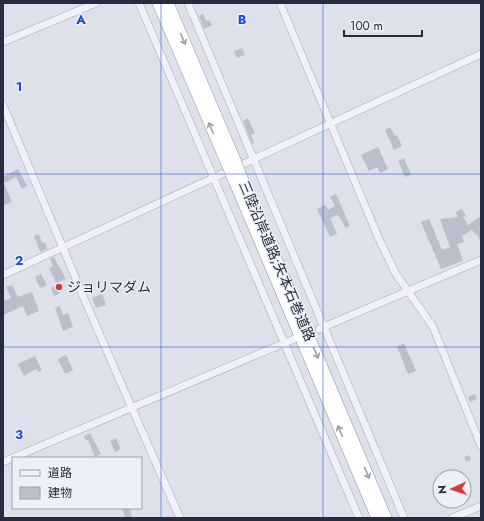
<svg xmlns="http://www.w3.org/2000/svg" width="484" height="521" viewBox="0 0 484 521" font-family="Jost,'Noto Sans JP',sans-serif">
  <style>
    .building { fill: #bbbfcc }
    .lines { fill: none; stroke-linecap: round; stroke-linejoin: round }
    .minor-casing { stroke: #a7abb6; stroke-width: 8 }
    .highway-casing { stroke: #848ca0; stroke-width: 12 }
    .minor { stroke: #f1f2f7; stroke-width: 7 }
    .highway { stroke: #fff; stroke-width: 11 }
    .highway-bridge-casing { stroke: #848ca0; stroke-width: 12; stroke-linecap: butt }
    .highway-bridge { stroke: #fff; stroke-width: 11 }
    .oneway { stroke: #9da0a9 }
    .grid { fill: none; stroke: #1d4ed8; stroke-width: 1; stroke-opacity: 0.55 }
    .poi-dot { fill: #d8393d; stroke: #edf0f6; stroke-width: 1.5 }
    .labels { text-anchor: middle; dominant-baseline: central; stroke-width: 3; stroke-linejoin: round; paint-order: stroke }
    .street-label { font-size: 14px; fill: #262c40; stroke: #edf0f6 }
    .poi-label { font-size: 14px; fill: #262c40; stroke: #edf0f6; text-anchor: start }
    .grid-label { font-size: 13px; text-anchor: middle; font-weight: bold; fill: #1d4ed8; stroke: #edf0f6; stroke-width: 3; stroke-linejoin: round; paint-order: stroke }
  </style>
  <rect width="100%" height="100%" fill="#dee1e9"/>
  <g class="building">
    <polygon points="203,14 206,21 209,20 212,25 204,29 199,16"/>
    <polygon points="242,48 245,55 237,58 234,51"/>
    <polygon points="248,118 255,133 251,135 254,143 252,144 243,121"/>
    <polygon points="390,127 395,136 397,135 402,146 394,150 385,130"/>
    <polygon points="378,147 388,169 380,173 377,167 369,171 361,155"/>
    <polygon points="404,158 411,175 405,177 398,161"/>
    <polygon points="18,169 27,186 22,189 16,177 5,183 3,179 3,177"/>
    <polygon points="3,181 12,202 3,206"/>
    <polygon points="336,194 350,226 346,228 339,216 338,217 337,215 330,218 337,234 330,237 317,209 326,205 328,210 335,206 330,197"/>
    <polygon points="462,209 466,216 463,217 468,225 481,216 481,226 479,228 481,232 481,243 477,234 476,235 472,230 462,236 464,242 457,244 463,261 441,269 421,222 429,219 442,250 450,247 440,219 458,217 455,212"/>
    <polygon points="39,234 42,243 45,242 47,249 40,252 34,236"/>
    <polygon points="54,257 66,279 56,283 49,268 53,266 50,259"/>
    <polygon points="41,274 47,285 40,288 35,277"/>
    <polygon points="12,285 18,297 32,292 39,311 27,316 23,306 3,315 3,301 11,298 6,287"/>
    <polygon points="57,285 60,293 54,296 51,288"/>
    <polygon points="102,294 106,305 96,308 92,298"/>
    <polygon points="60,306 63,315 68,313 73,327 63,331 55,308"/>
    <polygon points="404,343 416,371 408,374 397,347"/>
    <polygon points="66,355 73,370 65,374 58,359"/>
    <polygon points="35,356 42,370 38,372 36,369 24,376 18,364"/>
    <polygon points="475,394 477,399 470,402 468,397"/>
    <polygon points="90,433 101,454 95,457 88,440 86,441 84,436"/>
    <polygon points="116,438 121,449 115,452 110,441"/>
    <polygon points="469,455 471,460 466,462 464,457"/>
    <polygon points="122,508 130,508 132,518 125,518"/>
  </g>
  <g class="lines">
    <g class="minor-casing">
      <g id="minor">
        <polyline points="139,3 359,518"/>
        <polyline points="188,3 404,518"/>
        <polyline points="280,3 379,239 396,274 433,327 481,446"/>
        <polyline points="3,42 96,3"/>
        <polyline points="3,105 86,303 180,518"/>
        <polyline points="3,275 481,54"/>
        <polyline points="319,329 481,260"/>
        <polyline points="3,462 294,339"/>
        <polyline points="452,518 481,506"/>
      </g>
    </g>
    <g class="highway-casing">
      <g id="highway">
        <polyline points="158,3 227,164"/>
        <polyline points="168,3 235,160"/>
        <polyline points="241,176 386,518"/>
        <polyline points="233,178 377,518"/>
      </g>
    </g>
    <use href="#minor" class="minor"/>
    <use href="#highway" class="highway"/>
    <g class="highway-bridge-casing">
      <g id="highway-bridge">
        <polyline points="235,160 241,176"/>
        <polyline points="227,164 233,178"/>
      </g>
    </g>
    <use href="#highway-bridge" class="highway-bridge"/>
  </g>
  <defs><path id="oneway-shaft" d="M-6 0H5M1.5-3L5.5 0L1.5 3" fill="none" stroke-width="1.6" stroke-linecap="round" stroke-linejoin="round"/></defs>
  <g class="oneway">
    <use href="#oneway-shaft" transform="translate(183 39) rotate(67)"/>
    <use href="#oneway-shaft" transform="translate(211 128) rotate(-113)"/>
    <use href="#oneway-shaft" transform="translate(316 353) rotate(67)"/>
    <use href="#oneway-shaft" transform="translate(340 431) rotate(-113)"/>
    <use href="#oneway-shaft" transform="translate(367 473) rotate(67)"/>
  </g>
  <path class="grid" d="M161 3V518M323 3V518M3 174H481M3 347H481"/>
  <circle class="poi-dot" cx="59" cy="287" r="4"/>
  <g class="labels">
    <g class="street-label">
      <text transform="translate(277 261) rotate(67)">三陸沿岸道路;矢本石巻道路</text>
    </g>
    <g class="poi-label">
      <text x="67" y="287">ジョリマダム</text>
    </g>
  </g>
  <g class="grid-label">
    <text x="81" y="24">A</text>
    <text x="242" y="24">B</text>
    <text x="19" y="91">1</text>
    <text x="19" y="265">2</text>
    <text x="19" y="439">3</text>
  </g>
  <rect width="484" height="521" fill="none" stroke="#262c40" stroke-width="8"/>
  <rect x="12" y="457" width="130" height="52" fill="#edf0f6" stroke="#9da2ad"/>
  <rect x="20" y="470" width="20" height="6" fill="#f1f2f7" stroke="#9da2ad"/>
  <text x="48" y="477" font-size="12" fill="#262c40">道路</text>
  <rect x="20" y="487" width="20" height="12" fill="#bbbfcc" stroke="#9da2ad"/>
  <text x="48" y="497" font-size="12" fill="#262c40">建物</text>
  <g transform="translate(452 489) rotate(267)"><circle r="19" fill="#edf0f6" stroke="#9da2ad"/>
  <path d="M0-3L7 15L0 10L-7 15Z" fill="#d8393d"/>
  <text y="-6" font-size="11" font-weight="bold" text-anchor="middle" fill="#262c40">N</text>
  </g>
  <path d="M344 30v6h78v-6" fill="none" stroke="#262c40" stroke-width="2"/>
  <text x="350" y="30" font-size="12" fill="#262c40" stroke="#edf0f6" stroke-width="3" paint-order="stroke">100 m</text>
</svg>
